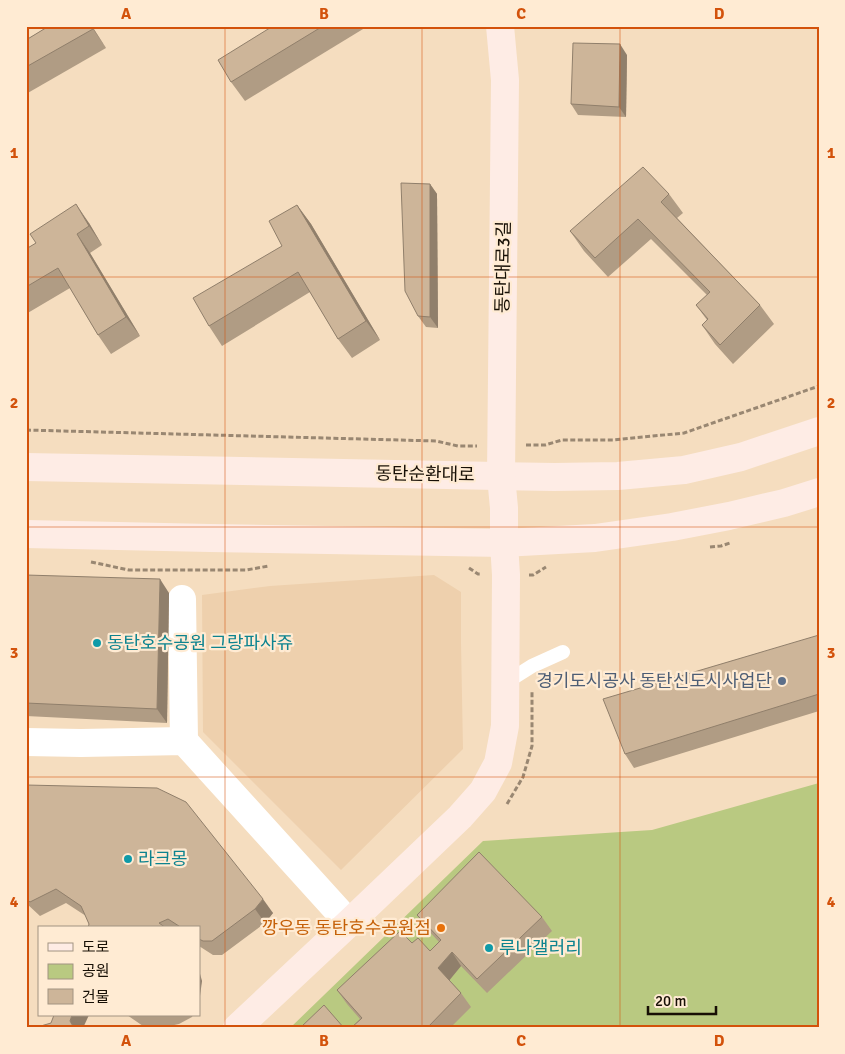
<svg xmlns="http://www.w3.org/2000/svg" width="845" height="1054" viewBox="0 0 845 1054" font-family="Signika,'Noto Sans KR',sans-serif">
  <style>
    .built { fill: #eed0ad }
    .green { fill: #b9c981 }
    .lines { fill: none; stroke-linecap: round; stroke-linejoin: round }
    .path { stroke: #998772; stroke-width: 3; stroke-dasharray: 5 2.5; stroke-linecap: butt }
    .lane { stroke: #fff; stroke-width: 14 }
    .street { stroke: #fff; stroke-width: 28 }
    .secondary { stroke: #feece5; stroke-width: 28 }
    .wall { fill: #b09c84 }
    .shaded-wall { fill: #907f6b }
    .building { fill: #cdb599; stroke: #907f6b }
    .grid { fill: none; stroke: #d3520b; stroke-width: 1; stroke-opacity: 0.55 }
    .culture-dot { fill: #0f9aa8; stroke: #ffebd3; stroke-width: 2 }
    .service-dot { fill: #5c6f8a; stroke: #ffebd3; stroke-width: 2 }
    .food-dot { fill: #e8710a; stroke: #ffebd3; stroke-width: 2 }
    .labels { text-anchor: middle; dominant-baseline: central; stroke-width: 4.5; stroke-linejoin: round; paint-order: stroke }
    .street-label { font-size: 18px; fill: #170f05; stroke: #ffebd3 }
    .culture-label { font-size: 18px; fill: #0d838f; stroke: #ffebd3; text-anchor: start }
    .service-label { font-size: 18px; fill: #4e5e75; stroke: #ffebd3; text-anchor: end }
    .food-label { font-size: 18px; fill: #c56008; stroke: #ffebd3; text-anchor: end }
    .neatline { fill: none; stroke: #d3520b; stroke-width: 2 }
    .grid-label { font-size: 16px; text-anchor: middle; font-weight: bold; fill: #d3520b }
  </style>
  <rect width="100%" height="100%" fill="#f5ddbf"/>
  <polygon class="built" points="434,575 461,592 461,643 463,749 341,870 203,732 202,595 270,586"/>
  <polygon class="green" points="819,783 819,1028 290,1028 483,841 652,830"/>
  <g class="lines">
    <g class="path">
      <polyline points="26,430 436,441 458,446 477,446"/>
      <polyline points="526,445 545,445 562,440 613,440 684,433 819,386"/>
      <polyline points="710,547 721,546 730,543"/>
      <polyline points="91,562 129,570 246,570 269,566"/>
      <polyline points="469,568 478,574 481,574"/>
      <polyline points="529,575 533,575 546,567"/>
      <polyline points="507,804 523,777 532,746 532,691"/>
    </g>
    <polyline class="lane" points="505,683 532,666 563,652"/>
    <g class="street">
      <polyline points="182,599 184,741"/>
      <polyline points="26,742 81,743 184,741 349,923"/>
    </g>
    <g class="secondary">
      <polyline points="26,467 554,477 618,476 684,470 741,457 819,431"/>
      <polyline points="26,534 210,538 504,543 595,538 672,527 729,516 784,503 819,492"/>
      <polyline points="237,1028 349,923 460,817 483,791 498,763 505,726 506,575 504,543 504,508 501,476 505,80 500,26"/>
    </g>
  </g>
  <g class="wall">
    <polygon points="49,26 92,26 106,48 26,94 26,40"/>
    <polygon points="273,26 368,26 245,101 231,82"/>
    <polygon points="627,55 626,117 578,115 571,104"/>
    <polygon points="430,184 437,194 438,328 426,327 418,316"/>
    <polygon points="669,194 683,213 677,218 760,305 774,324 733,364 715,344 702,325 707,320 696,305 707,295 651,239 608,277 584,251 570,231"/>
    <polygon points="297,205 311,224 380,340 352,358 338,339 310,292 222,346 209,326 282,246"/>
    <polygon points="89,223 102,245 90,253 140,336 111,354 98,335 70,288 26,314 26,249 36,243"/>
    <polygon points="26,575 169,593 167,723 26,716"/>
    <polygon points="819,635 819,711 634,768 625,754"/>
    <polygon points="26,785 273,913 265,923 222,955 213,955 199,946 199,928 88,928 89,924 86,916 66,903 40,916 26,903"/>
    <polygon points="417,915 542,917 552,931 487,993 461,966 449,980 461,993 471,1007 450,1028 351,1028 360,1019 347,1004 337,990 412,943 430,951 439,942 427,929"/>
    <polygon points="127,1015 193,1015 192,1017 179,1024 160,1028 143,1026"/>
  </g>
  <g class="shaded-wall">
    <polygon points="91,26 93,28 106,48"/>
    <polygon points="620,44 627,55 626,117 619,107"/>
    <polygon points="430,184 437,194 438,328 430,317"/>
    <polygon points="76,204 89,223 102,245 89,226"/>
    <polygon points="297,205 311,224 380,340 366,321"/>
    <polygon points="77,234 90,253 140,336 126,317"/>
    <polygon points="160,579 169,593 167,723 157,709"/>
    <polygon points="263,899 273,913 265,923 255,909"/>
    <polygon points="452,952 461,966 448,982 438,968"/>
    <polygon points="199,970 202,981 200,996 199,1002"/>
    <polygon points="72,1015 89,1015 83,1028 74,1028 70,1021"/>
  </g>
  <g class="building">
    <polygon points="49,26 91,26 93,29 26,67 26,40"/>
    <polygon points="273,26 323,26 231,82 218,60"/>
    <polygon points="573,43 620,44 619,107 571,104"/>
    <polygon points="643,167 669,194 661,202 760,305 720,345 702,325 708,319 696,305 710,292 638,219 595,258 570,231"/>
    <polygon points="401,183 430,184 430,317 418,316 405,291"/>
    <polygon points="76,204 89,226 77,234 126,317 98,335 58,268 26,287 26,249 36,243 30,234"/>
    <polygon points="297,205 366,321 338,339 298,272 209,326 193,298 282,246 269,221"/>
    <polygon points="26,575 160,579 157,709 26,703"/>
    <polygon points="819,635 819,694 625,754 603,699"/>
    <polygon points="26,785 157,788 186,802 263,899 255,909 212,941 203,941 199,939 199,928 182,928 168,919 159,923 166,928 88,928 89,924 81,906 56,889 30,902 26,899"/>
    <polygon points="479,852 542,917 477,979 452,952 438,968 461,993 427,1028 351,1028 362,1018 337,990 400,931 412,943 418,938 430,951 441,940 417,915"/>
    <polygon points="324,1005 344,1028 300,1028"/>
    <polygon points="54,1015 72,1015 70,1021 74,1028 34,1028 51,1023"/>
  </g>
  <path class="grid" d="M225 26V1028M422 26V1028M620 26V1028M26 277H819M26 527H819M26 777H819"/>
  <g class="culture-dot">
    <circle cx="97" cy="643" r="5"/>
    <circle cx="128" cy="859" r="5"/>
    <circle cx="489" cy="948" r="5"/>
  </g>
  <circle class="service-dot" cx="782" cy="681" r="5"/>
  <circle class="food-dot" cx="441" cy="928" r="5"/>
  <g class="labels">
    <g class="street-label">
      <text transform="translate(503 267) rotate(-89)">동탄대로3길</text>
      <text transform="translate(425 474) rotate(1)">동탄순환대로</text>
    </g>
    <g class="culture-label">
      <text x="107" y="643">동탄호수공원 그랑파사쥬</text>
      <text x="138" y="859">라크몽</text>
      <text x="499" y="948">루나갤러리</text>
    </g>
    <g class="service-label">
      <text x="772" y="681">경기도시공사 동탄신도시사업단</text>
    </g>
    <g class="food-label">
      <text x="431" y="928">깡우동 동탄호수공원점</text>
    </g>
  </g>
  <rect width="845" height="1054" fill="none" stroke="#ffebd3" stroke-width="55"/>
  <rect x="38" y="926" width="162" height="90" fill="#ffebd3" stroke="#a29381"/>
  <rect x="48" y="943" width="25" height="8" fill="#feece5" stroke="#a29381"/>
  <text x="82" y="952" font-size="15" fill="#170f05">도로</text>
  <rect x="48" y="964" width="25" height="15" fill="#b9c981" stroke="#a29381"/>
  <text x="82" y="976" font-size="15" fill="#170f05">공원</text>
  <rect x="48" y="989" width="25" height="15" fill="#cdb599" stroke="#a29381"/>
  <text x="82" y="1002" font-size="15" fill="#170f05">건물</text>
  <path d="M648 1006v8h68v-8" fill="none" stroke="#170f05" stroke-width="2.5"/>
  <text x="655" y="1006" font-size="15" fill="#170f05" stroke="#ffebd3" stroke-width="4" paint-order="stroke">20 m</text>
  <rect x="28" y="28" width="790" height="998" class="neatline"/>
  <g class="grid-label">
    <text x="126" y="19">A</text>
    <text x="324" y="19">B</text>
    <text x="521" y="19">C</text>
    <text x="719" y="19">D</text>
    <text x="14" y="158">1</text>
    <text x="831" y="158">1</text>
    <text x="14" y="408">2</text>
    <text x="831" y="408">2</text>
    <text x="14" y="658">3</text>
    <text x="831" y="658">3</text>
    <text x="14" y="907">4</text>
    <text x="831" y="907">4</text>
    <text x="126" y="1046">A</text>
    <text x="324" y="1046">B</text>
    <text x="521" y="1046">C</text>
    <text x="719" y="1046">D</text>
  </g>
</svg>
